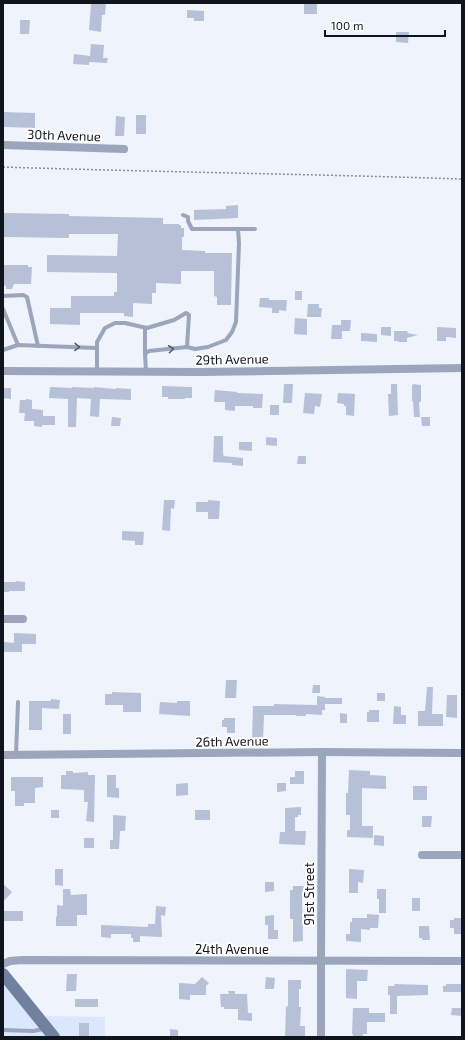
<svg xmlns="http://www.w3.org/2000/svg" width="465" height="1040" viewBox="0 0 465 1040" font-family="'Exo 2',sans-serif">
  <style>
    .built { fill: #dbe7ff }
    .building { fill: #b6c1d8 }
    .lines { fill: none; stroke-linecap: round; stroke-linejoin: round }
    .path { stroke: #888c95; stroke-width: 1.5; stroke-dasharray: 2 2; stroke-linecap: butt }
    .lane { stroke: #9ba5bb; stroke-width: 4 }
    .street { stroke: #9ba5bb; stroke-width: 8 }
    .secondary { stroke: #72809f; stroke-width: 12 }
    .oneway { stroke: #565c6c }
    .labels { text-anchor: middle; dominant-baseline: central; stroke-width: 4; stroke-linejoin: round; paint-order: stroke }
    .street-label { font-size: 13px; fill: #10141c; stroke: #fff }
  </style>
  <rect width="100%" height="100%" fill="#eef3fc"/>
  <g class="built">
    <polygon points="3,982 47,1037 3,1037"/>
    <polygon points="44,1016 105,1017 105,1037 61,1037"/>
  </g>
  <g class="building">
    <polygon points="93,3 106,3 105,15 102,15 101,32 89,30 91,4"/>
    <rect x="304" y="3" width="13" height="11"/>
    <polygon points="187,10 204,11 204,21 194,21 194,18 187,18"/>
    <polygon points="20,20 30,20 29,34 20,34"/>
    <polygon points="396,32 409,32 408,43 396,42"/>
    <polygon points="91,44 104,45 103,58 108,58 107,63 89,62 89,65 73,64 74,54 90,56"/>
    <polygon points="3,112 35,113 35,128 3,127"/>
    <rect x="136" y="115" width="10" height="19"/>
    <polygon points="116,116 125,117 124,136 115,136"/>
    <polygon points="238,205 238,218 194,220 194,210 226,209 226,206"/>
    <polygon points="3,213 69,214 69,216 163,218 163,224 179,224 179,225 181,225 181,228 184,228 184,237 182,237 182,250 205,251 205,253 232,253 231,305 217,305 217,297 214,296 214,271 181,271 181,284 156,283 156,293 152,293 152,304 133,303 133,317 124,316 124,313 80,313 80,325 50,324 50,308 71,308 71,296 114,296 114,292 117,292 117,273 47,272 47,255 117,256 118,234 69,234 69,238 3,237"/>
    <polygon points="3,265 28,265 28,267 32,267 31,284 14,284 12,289 6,289 6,286 3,285"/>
    <rect x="295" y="291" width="7" height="9"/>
    <polygon points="260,298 269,298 269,300 287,300 286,311 279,310 279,313 272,313 272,308 259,307"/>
    <polygon points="308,304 319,304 319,308 322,308 321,317 307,317"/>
    <polygon points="295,318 307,319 307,335 294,334"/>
    <polygon points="341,320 351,320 350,331 342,331 342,339 331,339 332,325 341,325"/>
    <polygon points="381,327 391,327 391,336 381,335"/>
    <polygon points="437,327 456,328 456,338 446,337 446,341 437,341"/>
    <polygon points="394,331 408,331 407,333 418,335 407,338 407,342 398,342 398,341 394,341"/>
    <polygon points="361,333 377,334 377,342 361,341"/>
    <polygon points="284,384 293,384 292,403 283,403"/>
    <polygon points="391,384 397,384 398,415 389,416 388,394 391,394"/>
    <polygon points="413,384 421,385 421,402 419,402 420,417 414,417 413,401 412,401 412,385 413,385"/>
    <polygon points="162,386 192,387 192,398 185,398 185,399 168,399 168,397 162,397"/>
    <polygon points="50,387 72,388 72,387 94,388 94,387 116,389 116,388 131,389 131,400 100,399 99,417 90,416 91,399 77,398 76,427 68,427 68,399 49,398"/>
    <polygon points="3,388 11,388 11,399 3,398"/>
    <polygon points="215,390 237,392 237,393 263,394 262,408 253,408 253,406 235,406 235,411 225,410 225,402 214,402"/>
    <polygon points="305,393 322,394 320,407 315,406 314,414 303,413"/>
    <polygon points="338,393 355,394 354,416 346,415 346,406 344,406 344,404 337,403"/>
    <polygon points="26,399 32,400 32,409 43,410 43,416 55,416 55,425 42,425 42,427 34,426 34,421 24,421 25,413 19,413 20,400 26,400"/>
    <rect x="270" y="405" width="9" height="10"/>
    <polygon points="112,417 121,418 120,426 111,426"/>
    <polygon points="421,417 430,417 430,426 422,426"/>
    <polygon points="214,436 223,436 223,454 224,454 223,456 243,458 243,466 232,465 232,463 213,462"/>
    <polygon points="266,437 277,438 277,446 266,445"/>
    <polygon points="239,442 252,442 252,451 239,450"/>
    <polygon points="298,456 306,456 306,464 297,464"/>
    <polygon points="164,500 175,500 174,509 171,508 170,531 162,530"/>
    <polygon points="208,500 220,501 219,519 208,519 208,512 196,512 196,502 208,502"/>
    <polygon points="122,531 144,532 143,545 135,545 135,541 122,540"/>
    <polygon points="16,581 25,582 25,591 9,591 9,592 3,592 3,582 16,582"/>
    <polygon points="14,633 36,634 36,644 22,644 22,652 4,652 4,642 14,643"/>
    <polygon points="226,680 237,680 236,698 225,698"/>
    <polygon points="313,685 320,685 320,693 312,693"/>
    <polygon points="427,687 433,687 432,714 443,714 443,726 418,726 418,711 425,711"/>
    <polygon points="112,692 141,693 141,712 123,712 123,705 105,705 105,694 112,694"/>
    <rect x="377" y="693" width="8" height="8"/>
    <polygon points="447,695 457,695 457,718 446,717"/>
    <polygon points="317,696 325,697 325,698 342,698 342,704 325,704 325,710 322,710 322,715 306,714 306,716 296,716 296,715 264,715 263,741 252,740 253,706 274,706 274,704 317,705"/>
    <polygon points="51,699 60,700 59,709 42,708 42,730 29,730 29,701 51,701"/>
    <polygon points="177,701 190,701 190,716 159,714 160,702 177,703"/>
    <polygon points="394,706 401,707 401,715 406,715 406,724 393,724"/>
    <polygon points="369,710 379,710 379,722 367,722 367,712 369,712"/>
    <polygon points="340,713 347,714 347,723 340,723"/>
    <rect x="63" y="714" width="8" height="20"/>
    <polygon points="224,718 235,718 235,733 227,733 227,727 222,727 222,720 224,720"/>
    <polygon points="349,770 370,771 370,775 386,776 386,789 362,788 362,826 373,826 373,838 347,837 347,830 350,830 350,815 346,815 346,793 348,793"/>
    <polygon points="66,771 73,771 73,773 88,772 88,775 95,775 94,822 86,821 88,802 84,802 84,790 61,789 61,775 66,775"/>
    <polygon points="295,771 304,771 304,784 290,784 290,777 295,777"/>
    <polygon points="107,775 116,775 116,788 119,788 119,798 107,797"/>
    <polygon points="11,777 43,777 43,787 35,788 35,803 24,803 24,806 15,806 15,791 11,791"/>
    <polygon points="188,783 188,795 176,796 176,784"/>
    <polygon points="277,783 286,783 286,791 277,792"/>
    <rect x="413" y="786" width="14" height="14"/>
    <polygon points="301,807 301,815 298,815 298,817 295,817 295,831 306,831 305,845 279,844 280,832 285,832 285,808"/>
    <rect x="51" y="810" width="8" height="8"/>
    <rect x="195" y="810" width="15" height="10"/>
    <polygon points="113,815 126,816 125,831 120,831 119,849 110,849 110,840 113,840"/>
    <polygon points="422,816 432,816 431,827 422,827"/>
    <polygon points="374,835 384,836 384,846 374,845"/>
    <rect x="84" y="838" width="10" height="10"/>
    <polygon points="55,869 63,869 63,886 55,885"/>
    <polygon points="349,869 364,870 363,883 358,882 358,893 349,893"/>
    <polygon points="265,882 274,882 274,891 265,892"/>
    <polygon points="3,884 12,892 3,902"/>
    <polygon points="293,886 304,886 304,898 302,898 303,941 293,942 293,919 290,919 290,890 293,890"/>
    <polygon points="63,889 70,889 71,895 87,894 87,915 77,915 77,926 56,926 56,917 57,916 57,905 63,906"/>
    <polygon points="377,889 386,889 386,913 379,913 379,899 377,899"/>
    <rect x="412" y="898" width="8" height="13"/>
    <polygon points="156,906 166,907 165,916 161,915 162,937 140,936 140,942 133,942 133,938 131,938 131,934 111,934 111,938 101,937 101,925 148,927 148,924 155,924"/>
    <rect x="3" y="911" width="20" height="10"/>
    <polygon points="367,914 379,915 378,928 370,928 370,930 361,929 361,942 346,941 346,934 350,934 350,922 352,922 352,918 367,918"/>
    <polygon points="274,915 274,930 278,930 278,939 268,939 268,925 265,925 265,916"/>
    <polygon points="454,918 462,918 462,934 454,934 454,928 450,928 450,920 454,920"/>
    <polygon points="419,926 429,926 430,940 422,940 422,938 419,938"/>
    <polygon points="346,969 368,970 367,981 357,981 357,999 346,998"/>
    <polygon points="67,974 77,974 76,991 66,991"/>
    <polygon points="202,977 209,983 206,986 206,995 190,995 190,1000 179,999 179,983 195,984"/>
    <polygon points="266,977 275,978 274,989 265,989"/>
    <polygon points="288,980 301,980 301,989 299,989 299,1007 301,1007 300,1026 305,1026 305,1036 285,1037 286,1006 288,1007"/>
    <polygon points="394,984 428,985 428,995 397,996 397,1014 390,1014 390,995 388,995 388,986 395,986"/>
    <polygon points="446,984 462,984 462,992 443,992 443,986 446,986"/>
    <polygon points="228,991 235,991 235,994 247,994 248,1013 252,1013 252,1021 238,1020 238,1009 224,1009 224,1007 221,1007 220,994 229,994"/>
    <rect x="75" y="999" width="23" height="8"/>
    <polygon points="353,1008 369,1008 369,1013 385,1013 385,1022 367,1022 367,1034 363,1034 363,1037 353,1037 353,1034 352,1034"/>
    <polygon points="452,1008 462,1008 462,1016 451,1015"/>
    <rect x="79" y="1023" width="10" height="14"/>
    <polygon points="170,1029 178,1030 178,1037 170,1037"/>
  </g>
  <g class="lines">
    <path class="path" d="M3 167C156 172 309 174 462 179"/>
    <g class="lane">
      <polyline points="183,215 188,217 188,221 192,229 255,229"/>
      <polyline points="3,296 23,295 27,297 38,346"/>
      <polyline points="3,309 18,345"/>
      <polyline points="145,328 145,354"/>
      <polyline points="97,348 97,342 105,328 115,323 125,323 147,328 174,320 186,313 189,315 187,347"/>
      <polyline points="3,350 18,345 97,348 97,371"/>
      <polyline points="146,372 145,354 149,351 187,347 195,349 208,347 226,340 232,332 236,322 239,243 238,229"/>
      <polyline points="16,755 18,702"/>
      <polyline points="3,1030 33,1031 44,1029"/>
    </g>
    <g class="street">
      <polyline points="3,145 124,149"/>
      <polyline points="3,371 201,372 462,368"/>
      <polyline points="3,619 23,619"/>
      <polyline points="3,755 322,752 462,753"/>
      <polyline points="422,855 462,855"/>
      <path d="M3 964 10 961 22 960C169 961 315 960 462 961"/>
      <polyline points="321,1037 321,960 322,752"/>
    </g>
    <polyline class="secondary" points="3,974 54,1037"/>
  </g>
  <defs><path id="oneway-chevron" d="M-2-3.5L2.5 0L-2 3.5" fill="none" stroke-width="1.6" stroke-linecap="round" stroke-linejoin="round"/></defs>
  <g class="oneway">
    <use href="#oneway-chevron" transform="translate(77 347) rotate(2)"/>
    <use href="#oneway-chevron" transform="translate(171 349) rotate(-7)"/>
  </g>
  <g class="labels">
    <g class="street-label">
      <text transform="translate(64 135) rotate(2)">30th Avenue</text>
      <text transform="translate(232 359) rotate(-1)">29th Avenue</text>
      <text transform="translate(232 741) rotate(-1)">26th Avenue</text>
      <text transform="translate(309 894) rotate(-90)">91st Street</text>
      <text x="232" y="949">24th Avenue</text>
    </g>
  </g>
  <rect width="465" height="1040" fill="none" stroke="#10141c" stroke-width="8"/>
  <path d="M325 30v6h120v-6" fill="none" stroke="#10141c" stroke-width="2"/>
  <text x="331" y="30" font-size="12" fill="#10141c" stroke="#ffffff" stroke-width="3" paint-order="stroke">100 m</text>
</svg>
